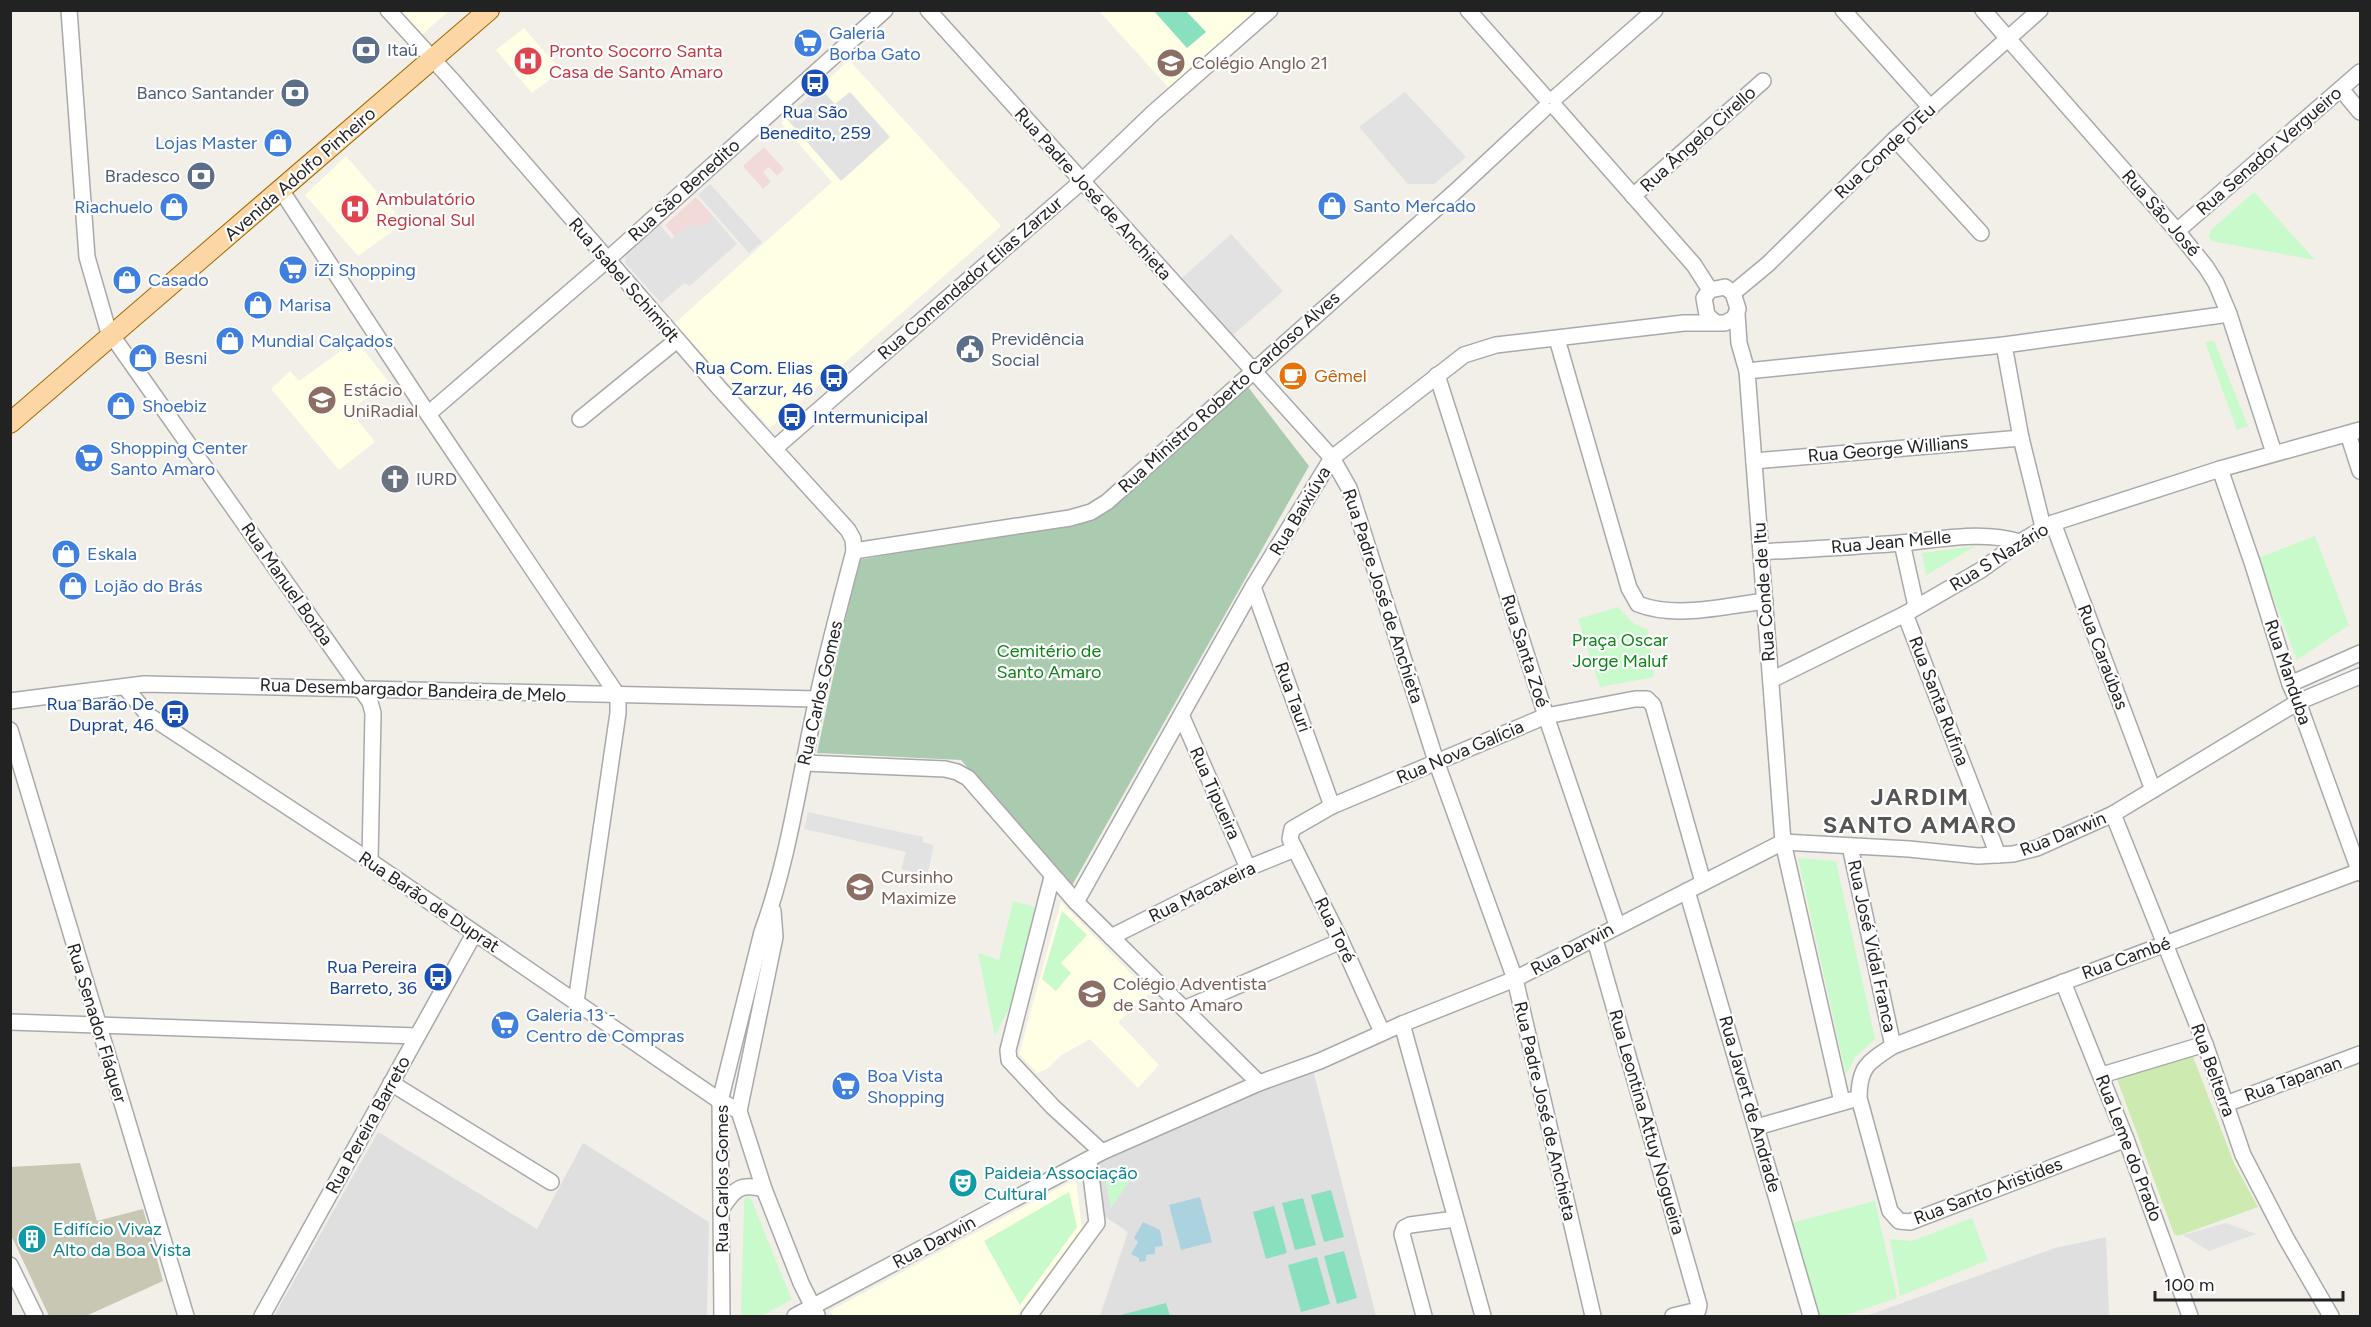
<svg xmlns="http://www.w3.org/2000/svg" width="2371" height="1327" viewBox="0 0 2371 1327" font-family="Figtree,sans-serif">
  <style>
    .residential { fill: #e0dfdf }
    .commercial { fill: #f2dad9 }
    .education { fill: #ffffe5 }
    .construction { fill: #c7c7b4 }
    .grass { fill: #cdebb0 }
    .cemetery { fill: #aacbaf }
    .park { fill: #c8facc }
    .pitch { fill: #88e0be }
    .parking { fill: #e2e2e2 }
    .water { fill: #aad3df }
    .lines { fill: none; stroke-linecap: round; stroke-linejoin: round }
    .minor-casing { stroke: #a9a9a9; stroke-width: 18 }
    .major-casing { stroke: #a06b00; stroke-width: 22 }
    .minor { stroke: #fff; stroke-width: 15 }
    .major { stroke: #fcd6a4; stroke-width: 20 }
    .labels { text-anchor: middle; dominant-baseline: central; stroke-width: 4.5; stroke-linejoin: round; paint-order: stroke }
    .shop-label { font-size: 18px; fill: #366cbe; stroke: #fff; text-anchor: start }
    .service-label { font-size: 18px; fill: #4e5e75; stroke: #fff; text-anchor: start }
    .health-label { font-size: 18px; fill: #be3a42; stroke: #fff; text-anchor: start }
    .education-label { font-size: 18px; fill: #785e54; stroke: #fff; text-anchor: start }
    .transit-label { font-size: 18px; fill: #164399; stroke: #fff; text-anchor: end }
    .street-label { font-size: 18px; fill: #222; stroke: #fff }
    .food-label { font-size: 18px; fill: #c56008; stroke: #fff; text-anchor: start }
    .worship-label { font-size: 18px; fill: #5b616d; stroke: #fff; text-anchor: start }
    .park-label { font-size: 18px; fill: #0c8416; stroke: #fff }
    .culture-label { font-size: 18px; fill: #0d838f; stroke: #fff; text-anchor: start }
    .district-label { font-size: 24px; font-weight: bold; letter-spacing: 1.5px; fill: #555; stroke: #fff }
  </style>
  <rect width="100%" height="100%" fill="#f2efe9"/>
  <g class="residential">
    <polygon points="1313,1070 1376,1316 1100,1316 1128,1232 1104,1216 1094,1151"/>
    <polygon points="378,1132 537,1229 583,1143 709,1222 707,1316 274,1316"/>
    <polygon points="2106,1237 2109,1316 1866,1316 2055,1248"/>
  </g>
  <g class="commercial">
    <polygon points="764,147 784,169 777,176 769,167 763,172 771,182 763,189 743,166"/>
    <polygon points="696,197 714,217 704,226 694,228 689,224 675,237 665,225"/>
  </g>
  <g class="education">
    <polygon points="398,11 449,11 420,36"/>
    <polygon points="1099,11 1255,11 1169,88"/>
    <polygon points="524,28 561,71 532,93 496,50"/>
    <polygon points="849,60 1001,226 770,428 674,324 832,182 781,123"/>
    <polygon points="346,156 404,223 358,256 305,195"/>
    <polygon points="356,340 388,381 350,411 375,442 339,470 271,389 290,371 299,381"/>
    <polygon points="1061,902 1150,993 1118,1022 1159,1065 1138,1088 1090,1039 1060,1056 1047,1069 1037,1073 1019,1054"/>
    <polygon points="1076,1179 1082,1230 1016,1316 834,1316 830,1311"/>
  </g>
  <polygon class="construction" points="80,1163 97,1221 143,1209 163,1281 86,1316 49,1316 11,1235 11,1167"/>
  <polygon class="grass" points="2192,1054 2234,1163 2258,1207 2178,1236 2174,1234 2117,1079 2120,1074"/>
  <polygon class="cemetery" points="1248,387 1309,466 1070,889 961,760 817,753 858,560 1090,521 1165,452"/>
  <g class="park">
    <polygon points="2254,192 2315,260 2211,241 2209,236 2211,230"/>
    <polygon points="2214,341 2248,426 2237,430 2205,342"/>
    <polygon points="2315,536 2349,625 2297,660 2258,558"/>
    <polygon points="1976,546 1926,575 1922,553"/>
    <polygon points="1618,607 1633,623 1648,630 1654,677 1600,687 1578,619"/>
    <polygon points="1798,858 1836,861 1875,1039 1855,1057 1846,1075"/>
    <polygon points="1013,901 1035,907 1013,1000 995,1036 978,953 999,960"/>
    <polygon points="1062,911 1087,935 1061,963 1071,973 1056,991 1042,979"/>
    <polygon points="1122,1165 1133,1176 1111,1208 1105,1177 1106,1172"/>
    <polygon points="1069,1192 1077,1227 1020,1305 984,1241"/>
    <polygon points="747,1196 751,1199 792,1300 761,1316 741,1316 744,1204 744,1199"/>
    <polygon points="1875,1201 1897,1298 1843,1316 1820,1316 1791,1223"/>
    <polygon points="1972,1218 1988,1260 1900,1296 1890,1239 1912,1241"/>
  </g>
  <g class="pitch">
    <polygon points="1154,11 1186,11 1206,32 1187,48"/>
    <polygon points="1331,1190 1344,1237 1324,1242 1311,1195"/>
    <polygon points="1303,1198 1316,1245 1295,1250 1282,1203"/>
    <polygon points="1274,1206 1287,1253 1266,1259 1253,1212"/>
    <polygon points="1344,1251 1357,1298 1337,1304 1324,1256"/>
    <polygon points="1317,1257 1330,1304 1301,1312 1288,1265"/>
    <polygon points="1166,1303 1170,1316 1117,1316"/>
  </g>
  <g class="parking">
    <polygon points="819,87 835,104 850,92 890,137 841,181 786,118"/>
    <polygon points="1405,92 1466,157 1434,184 1408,184 1359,127"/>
    <polygon points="710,184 762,242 749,253 698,195"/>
    <polygon points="714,217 737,244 690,286 684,283 661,303 625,263 626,253 659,224 672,239 689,224 694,228 701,223 704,226"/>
    <polygon points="1231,234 1283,291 1233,335 1182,278"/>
    <polygon points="808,812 923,837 922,842 934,845 927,876 901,869 906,852 804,829"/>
    <polygon points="2226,1223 2256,1234 2209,1251 2183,1235"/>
  </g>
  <g class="water">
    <polygon points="1200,1197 1212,1242 1181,1250 1169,1205"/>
    <polygon points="1143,1222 1160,1230 1163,1246 1155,1247 1155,1254 1146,1255 1146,1261 1139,1262 1139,1258 1131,1254 1138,1242 1134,1238"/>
  </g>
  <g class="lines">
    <g class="minor-casing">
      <g id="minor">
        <polyline points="69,10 87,257 108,330 370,702 373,713 370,861"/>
        <path d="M388 10 451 79 720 389 848 530 853 539 854 551C841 600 828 649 817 699 800 774 789 859 762 932L720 1101 722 1316"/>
        <polyline points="928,10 1332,458 1349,488 1436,761 1515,979 1593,1316"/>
        <polyline points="1468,10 1545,97"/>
        <polyline points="1843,10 1931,108"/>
        <polyline points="1983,10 2177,231 2206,267 2216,283 2229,314 2274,453"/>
        <polyline points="2341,89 2360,112"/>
        <polyline points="1555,98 1655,10"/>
        <polyline points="1556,108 1694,265 1710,290"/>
        <polyline points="1895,139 1981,233"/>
        <polyline points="281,190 428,414 618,696 618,713 576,1002"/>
        <polyline points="1633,196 1763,81"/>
        <polyline points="2177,231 2360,72"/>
        <polyline points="1733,293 1768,264 1895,139 2040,10"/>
        <polyline points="1737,314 1739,343 1747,371 1783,842 1842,1102"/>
        <path d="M1557 339 1629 588 1638 604C1676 619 1725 606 1765 601"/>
        <polyline points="2004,345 2021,438 2043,527"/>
        <polyline points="1747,371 2004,345 2229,314"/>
        <polyline points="1437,375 1546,716 1617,925"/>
        <polyline points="428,414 607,260 885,10"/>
        <polyline points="580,419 677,340"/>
        <polyline points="2348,434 2360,471"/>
        <polyline points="775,448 1081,182 1153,113 1270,10"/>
        <polyline points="1754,461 2021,438"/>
        <polyline points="2220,469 2253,565 2290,684 2298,702 2360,873"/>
        <polyline points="2053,523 2153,790"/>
        <polyline points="1902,543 1916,606"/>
        <polyline points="854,551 1070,518 1091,512 1107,502 1457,190 1544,109"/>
        <path d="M1761 552C1807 549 1854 547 1900 543 1940 540 1980 530 2020 542"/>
        <polyline points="1253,587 1332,806"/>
        <polyline points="1905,614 1998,855"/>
        <polyline points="1771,680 1905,614 1981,570 2020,542 2053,523 2220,469 2360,430"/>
        <polyline points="2290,684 2360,653"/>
        <polyline points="125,687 148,715 370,861 720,1101 739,1111"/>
        <polyline points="10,701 144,684 817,699"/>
        <polyline points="1182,717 1248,868"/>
        <polyline points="10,730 186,1316"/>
        <polyline points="805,763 945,769 957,772 968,778 1076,902 1259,1083"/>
        <polyline points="2113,814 2205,1044 2243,1155 2286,1238 2331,1316"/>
        <polyline points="1850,846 1893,1046"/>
        <polyline points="1052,877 1008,1050 1009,1060 1053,1107 1102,1152"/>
        <polyline points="1687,891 1811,1316"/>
        <polyline points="1076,902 1253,587 1332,458 1464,355 1496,345 1684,323 1725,323 1734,318 1738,309 1733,293 1725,287 1710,290 1704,298 1707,315 1716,323"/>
        <polyline points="773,911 775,937 739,1111 764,1189 801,1283 817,1315"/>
        <polyline points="1111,937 1248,868 1295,849"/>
        <polyline points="1595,940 1699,1305 1698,1310 1673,1316"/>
        <polyline points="2063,982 2126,1139 2190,1316"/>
        <polyline points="1184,1009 1341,941"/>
        <polyline points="10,1022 417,1036"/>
        <polyline points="1402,1024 1483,1316"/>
        <polyline points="1382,1032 1341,941 1290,839 1292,829 1332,806 1546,716 1635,699 1647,699 1653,705 1703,882"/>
        <polyline points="2102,1075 2205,1044"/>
        <polyline points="391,1083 551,1182"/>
        <polyline points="2226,1104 2360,1054"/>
        <polyline points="1757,1127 1851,1100"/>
        <path d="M2126 1139 1910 1222 1899 1221 1890 1211 1859 1098C1859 1067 1868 1062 1893 1046L2360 871"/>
        <path d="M722 1208C735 1188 741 1183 764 1189"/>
        <polyline points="10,1265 35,1316"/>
        <polyline points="262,1316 474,934"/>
        <polyline points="795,1316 1102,1152 1259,1083 1320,1061 1402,1024 1515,979 1783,842 1909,849 1978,856 2013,854 2037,848 2113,814 2298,702 2360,676"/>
        <polyline points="1029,1316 1097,1223 1089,1160"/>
        <polyline points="1424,1316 1402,1234 1404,1228 1410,1225 1455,1219"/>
      </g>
    </g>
    <g class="major-casing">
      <polyline id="major" points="10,423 489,10"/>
    </g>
    <use href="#minor" class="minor"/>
    <use href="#major" class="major"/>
  </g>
  <defs>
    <g id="supermarket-disc" transform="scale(1.5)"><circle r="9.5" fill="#3f7fe0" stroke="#fff"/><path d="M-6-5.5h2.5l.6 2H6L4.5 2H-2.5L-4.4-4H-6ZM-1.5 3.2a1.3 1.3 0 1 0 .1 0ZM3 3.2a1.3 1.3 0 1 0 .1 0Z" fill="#fff"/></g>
    <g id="bank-disc" transform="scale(1.5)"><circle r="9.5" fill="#5c6f8a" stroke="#fff"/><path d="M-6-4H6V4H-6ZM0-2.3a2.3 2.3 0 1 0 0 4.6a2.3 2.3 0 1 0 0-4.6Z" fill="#fff"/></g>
    <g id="hospital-disc" transform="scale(1.5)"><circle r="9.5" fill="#e0444e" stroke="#fff"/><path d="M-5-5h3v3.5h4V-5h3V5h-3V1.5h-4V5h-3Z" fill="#fff"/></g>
    <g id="school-disc" transform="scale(1.5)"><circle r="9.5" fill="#8d6e63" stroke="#fff"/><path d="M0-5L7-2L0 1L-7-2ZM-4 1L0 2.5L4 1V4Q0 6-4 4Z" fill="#fff"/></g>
    <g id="bus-disc" transform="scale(1.5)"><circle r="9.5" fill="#1a4fb4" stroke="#fff"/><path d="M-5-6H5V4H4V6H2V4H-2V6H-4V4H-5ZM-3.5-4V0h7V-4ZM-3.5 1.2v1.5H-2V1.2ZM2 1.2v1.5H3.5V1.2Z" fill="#fff"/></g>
    <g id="shop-disc" transform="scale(1.5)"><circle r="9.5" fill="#3f7fe0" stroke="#fff"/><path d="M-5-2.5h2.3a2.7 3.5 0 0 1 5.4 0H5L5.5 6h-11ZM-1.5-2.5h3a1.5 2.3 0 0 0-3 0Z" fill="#fff"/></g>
    <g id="civic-disc" transform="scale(1.5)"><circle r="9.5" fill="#5c6f8a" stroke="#fff"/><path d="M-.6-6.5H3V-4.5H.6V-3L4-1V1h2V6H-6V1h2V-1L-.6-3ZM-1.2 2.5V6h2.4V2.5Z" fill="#fff"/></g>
    <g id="cafe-disc" transform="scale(1.5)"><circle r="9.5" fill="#e8710a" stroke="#fff"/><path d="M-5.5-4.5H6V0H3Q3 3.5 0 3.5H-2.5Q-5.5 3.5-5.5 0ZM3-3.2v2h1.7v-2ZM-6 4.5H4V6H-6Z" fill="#fff"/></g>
    <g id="university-disc" transform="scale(1.5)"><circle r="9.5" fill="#8d6e63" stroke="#fff"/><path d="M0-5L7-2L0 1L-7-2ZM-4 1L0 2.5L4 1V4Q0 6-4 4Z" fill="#fff"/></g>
    <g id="church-disc" transform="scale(1.5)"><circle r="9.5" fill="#6b7280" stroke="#fff"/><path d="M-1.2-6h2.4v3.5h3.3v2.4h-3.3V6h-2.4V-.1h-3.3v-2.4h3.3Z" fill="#fff"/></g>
    <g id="theatre-disc" transform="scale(1.5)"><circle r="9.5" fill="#0f9aa8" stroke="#fff"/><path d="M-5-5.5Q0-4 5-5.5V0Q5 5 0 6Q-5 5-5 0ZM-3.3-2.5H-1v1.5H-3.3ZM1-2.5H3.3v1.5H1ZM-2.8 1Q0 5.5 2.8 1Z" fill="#fff"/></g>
    <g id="building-disc" transform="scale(1.5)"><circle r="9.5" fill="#0f9aa8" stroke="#fff"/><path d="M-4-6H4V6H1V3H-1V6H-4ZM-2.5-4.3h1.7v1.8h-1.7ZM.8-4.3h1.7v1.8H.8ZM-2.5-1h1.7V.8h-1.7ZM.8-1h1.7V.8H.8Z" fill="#fff"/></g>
  </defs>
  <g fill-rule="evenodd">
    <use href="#supermarket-disc" x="808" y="43"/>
    <use href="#bank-disc" x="366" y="50"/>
    <use href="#hospital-disc" x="528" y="61"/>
    <use href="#school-disc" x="1171" y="63"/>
    <use href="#bus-disc" x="815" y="83"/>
    <use href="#bank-disc" x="295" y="93"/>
    <use href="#shop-disc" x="278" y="143"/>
    <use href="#bank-disc" x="201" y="176"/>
    <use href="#shop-disc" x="1332" y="206"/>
    <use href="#shop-disc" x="174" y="207"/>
    <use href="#hospital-disc" x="355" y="209"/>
    <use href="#supermarket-disc" x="293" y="270"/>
    <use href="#shop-disc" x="127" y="280"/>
    <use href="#shop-disc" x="258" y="305"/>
    <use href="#shop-disc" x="230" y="341"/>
    <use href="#civic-disc" x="970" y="349"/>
    <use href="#shop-disc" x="143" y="358"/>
    <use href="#cafe-disc" x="1293" y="376"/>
    <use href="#bus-disc" x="834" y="378"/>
    <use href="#university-disc" x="322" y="400"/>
    <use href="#shop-disc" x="121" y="406"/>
    <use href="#bus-disc" x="792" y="417"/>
    <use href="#supermarket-disc" x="89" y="458"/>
    <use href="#church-disc" x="395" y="479"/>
    <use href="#shop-disc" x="66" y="554"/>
    <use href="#shop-disc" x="73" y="586"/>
    <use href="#bus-disc" x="175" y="714"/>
    <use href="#school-disc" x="860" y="887"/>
    <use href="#bus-disc" x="438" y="977"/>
    <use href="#school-disc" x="1092" y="994"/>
    <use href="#supermarket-disc" x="505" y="1025"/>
    <use href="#supermarket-disc" x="846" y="1086"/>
    <use href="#theatre-disc" x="963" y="1183"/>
    <use href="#building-disc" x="32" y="1239"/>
  </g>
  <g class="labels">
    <g class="shop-label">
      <text x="829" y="33">Galeria<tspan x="829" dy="21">Borba Gato</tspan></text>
      <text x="257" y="143" text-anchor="end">Lojas Master</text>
      <text x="1353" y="206">Santo Mercado</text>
      <text x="153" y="207" text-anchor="end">Riachuelo</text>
      <text x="314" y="270">iZi Shopping</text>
      <text x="148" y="280">Casado</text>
      <text x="279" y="305">Marisa</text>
      <text x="251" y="341">Mundial Calçados</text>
      <text x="164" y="358">Besni</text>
      <text x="142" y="406">Shoebiz</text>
      <text x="110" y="448">Shopping Center<tspan x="110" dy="21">Santo Amaro</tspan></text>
      <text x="87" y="554">Eskala</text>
      <text x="94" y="586">Lojão do Brás</text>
      <text x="526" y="1015">Galeria 13 -<tspan x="526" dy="21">Centro de Compras</tspan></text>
      <text x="867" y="1076">Boa Vista<tspan x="867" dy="21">Shopping</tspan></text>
    </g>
    <g class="service-label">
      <text x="387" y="50">Itaú</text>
      <text x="274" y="93" text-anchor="end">Banco Santander</text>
      <text x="180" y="176" text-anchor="end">Bradesco</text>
      <text x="991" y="339">Previdência<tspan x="991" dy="21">Social</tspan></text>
    </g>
    <g class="health-label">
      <text x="549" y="51">Pronto Socorro Santa<tspan x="549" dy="21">Casa de Santo Amaro</tspan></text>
      <text x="376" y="199">Ambulatório<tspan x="376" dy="21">Regional Sul</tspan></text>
    </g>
    <g class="education-label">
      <text x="1192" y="63">Colégio Anglo 21</text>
      <text x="343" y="390">Estácio<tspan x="343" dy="21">UniRadial</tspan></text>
      <text x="881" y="877">Cursinho<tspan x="881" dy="21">Maximize</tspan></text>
      <text x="1113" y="984">Colégio Adventista<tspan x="1113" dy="21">de Santo Amaro</tspan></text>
    </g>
    <g class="transit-label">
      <text x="815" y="112" text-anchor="middle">Rua São<tspan x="815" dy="21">Benedito, 259</tspan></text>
      <text x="813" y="368">Rua Com. Elias<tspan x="813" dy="21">Zarzur, 46</tspan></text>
      <text x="813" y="417" text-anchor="start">Intermunicipal</text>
      <text x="154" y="704">Rua Barão De<tspan x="154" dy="21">Duprat, 46</tspan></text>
      <text x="417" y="967">Rua Pereira<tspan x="417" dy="21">Barreto, 36</tspan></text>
    </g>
    <g class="street-label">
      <text transform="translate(1698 139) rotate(-42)">Rua Ângelo Cirello</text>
      <text transform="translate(1885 151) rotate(-43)">Rua Conde D'Eu</text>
      <text transform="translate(2269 151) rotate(-41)">Rua Senador Vergueiro</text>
      <text transform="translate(300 174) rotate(-41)">Avenida Adolfo Pinheiro</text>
      <text transform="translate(684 190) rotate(-42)">Rua São Benedito</text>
      <text transform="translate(1093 194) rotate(48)">Rua Padre José de Anchieta</text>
      <text transform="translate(2161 213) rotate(49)">Rua São José</text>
      <text transform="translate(970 278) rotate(-41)">Rua Comendador Elias Zarzur</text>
      <text transform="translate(624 280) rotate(49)">Rua Isabel Schimidt</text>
      <text transform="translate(1229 392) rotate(-42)">Rua Ministro Roberto Cardoso Alves</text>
      <text transform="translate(1888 449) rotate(-5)">Rua George Willians</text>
      <text transform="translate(1300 511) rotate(-59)">Rua Baixiúva</text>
      <text transform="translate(1891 542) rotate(-5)">Rua Jean Melle</text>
      <text transform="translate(1999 557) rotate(-32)">Rua S Nazário</text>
      <text transform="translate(287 584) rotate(55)">Rua Manuel Borba</text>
      <text transform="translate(1764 592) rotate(-94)">Rua Conde de Itu</text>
      <text transform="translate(1383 596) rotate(72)">Rua Padre José de Anchieta</text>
      <text transform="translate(1525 651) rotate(72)">Rua Santa Zoé</text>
      <text transform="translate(2103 657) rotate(69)">Rua Caraúbas</text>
      <text transform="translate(2288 672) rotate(71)">Rua Manduba</text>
      <text transform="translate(413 690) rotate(2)">Rua Desembargador Bandeira de Melo</text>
      <text transform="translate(820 693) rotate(-77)">Rua Carlos Gomes</text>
      <text transform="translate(1293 697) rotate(70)">Rua Tauri</text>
      <text transform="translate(1939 701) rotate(69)">Rua Santa Rufina</text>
      <text transform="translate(1460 752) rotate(-23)">Rua Nova Galícia</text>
      <text transform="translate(1215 793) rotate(66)">Rua Tipueira</text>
      <text transform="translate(2063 834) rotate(-22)">Rua Darwin</text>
      <text transform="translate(1202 892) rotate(-26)">Rua Macaxeira</text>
      <text transform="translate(429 902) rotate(34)">Rua Barão de Duprat</text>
      <text transform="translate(1335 930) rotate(64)">Rua Toré</text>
      <text transform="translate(1872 946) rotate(78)">Rua José Vidal Franca</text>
      <text transform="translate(1572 949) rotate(-28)">Rua Darwin</text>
      <text transform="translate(2126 958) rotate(-20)">Rua Cambé</text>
      <text transform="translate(97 1023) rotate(73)">Rua Senador Fláquer</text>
      <text transform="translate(2213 1070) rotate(70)">Rua Belterra</text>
      <text transform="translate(2293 1079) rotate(-20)">Rua Tapanan</text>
      <text transform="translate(1750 1104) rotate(74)">Rua Javert de Andrade</text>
      <text transform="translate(1545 1111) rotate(77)">Rua Padre José de Anchieta</text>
      <text transform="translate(1647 1122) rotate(74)">Rua Leontina Attuy Nogueira</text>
      <text transform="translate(368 1125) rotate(-61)">Rua Pereira Barreto</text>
      <text transform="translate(2129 1148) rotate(69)">Rua Leme do Prado</text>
      <text transform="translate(722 1179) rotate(-90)">Rua Carlos Gomes</text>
      <text transform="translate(1988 1191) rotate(-21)">Rua Santo Aristides</text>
      <text transform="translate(934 1242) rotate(-28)">Rua Darwin</text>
    </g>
    <g class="food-label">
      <text x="1314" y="376">Gêmel</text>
    </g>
    <g class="worship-label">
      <text x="416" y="479">IURD</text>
    </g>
    <g class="park-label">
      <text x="1620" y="640">Praça Oscar<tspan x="1620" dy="21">Jorge Maluf</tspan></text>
      <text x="1049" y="651">Cemitério de<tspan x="1049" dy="21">Santo Amaro</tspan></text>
    </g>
    <g class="culture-label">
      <text x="984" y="1173">Paideia Associação<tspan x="984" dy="21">Cultural</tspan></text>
      <text x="53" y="1229">Edifício Vivaz<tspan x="53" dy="21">Alto da Boa Vista</tspan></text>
    </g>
    <g class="district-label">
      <text x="1920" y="796">JARDIM<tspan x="1920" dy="28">SANTO AMARO</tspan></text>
    </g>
  </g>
  <rect width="2371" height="1327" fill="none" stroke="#222222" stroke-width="24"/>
  <path d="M2155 1291v9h188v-9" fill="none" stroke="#222222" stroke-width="3"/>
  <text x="2164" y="1291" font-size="18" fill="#222222" stroke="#ffffff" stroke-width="4.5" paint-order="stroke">100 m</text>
</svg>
